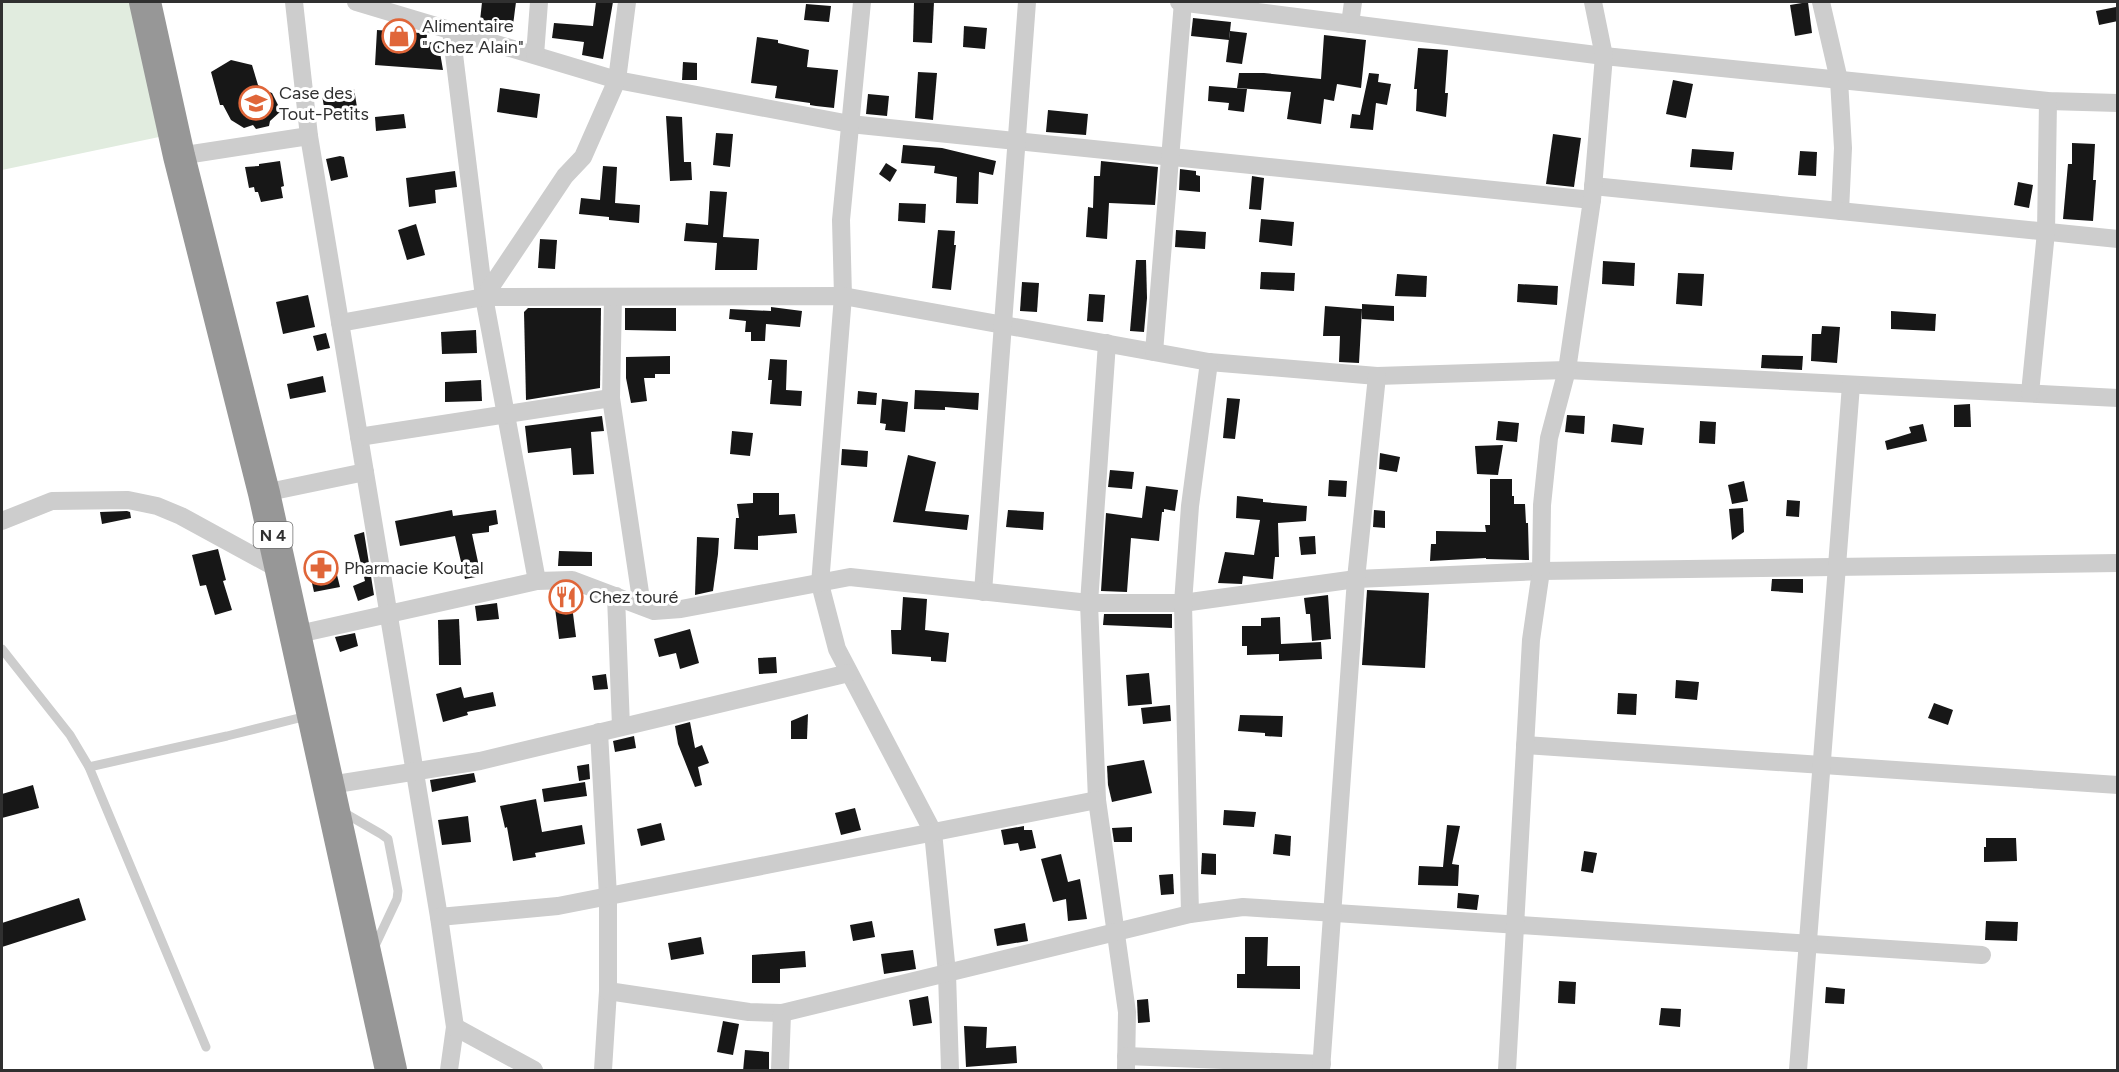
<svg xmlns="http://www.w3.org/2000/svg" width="2119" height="1072" viewBox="0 0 2119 1072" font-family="Figtree,sans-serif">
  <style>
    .green { fill: #e1ecdf }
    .building { fill: #171717 }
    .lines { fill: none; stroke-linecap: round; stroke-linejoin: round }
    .lane { stroke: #cdcdcd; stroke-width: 9 }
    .street { stroke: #cdcdcd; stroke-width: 18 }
    .highway { stroke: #979797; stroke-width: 32 }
    .labels { text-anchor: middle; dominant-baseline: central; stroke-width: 6; stroke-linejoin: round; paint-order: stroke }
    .shield { fill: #fff; stroke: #6e6e6e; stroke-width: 1.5 }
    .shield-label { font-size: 16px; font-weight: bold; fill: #303030 }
    .poi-label { font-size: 18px; fill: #303030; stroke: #fff; text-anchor: start }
  </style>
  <rect width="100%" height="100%" fill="#fff"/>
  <polygon class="green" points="2,2 130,2 159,137 2,170"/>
  <g class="building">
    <polygon points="482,2 516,2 513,25 480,21"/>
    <polygon points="596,2 613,2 603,59 582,55 584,42 552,38 554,23 593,26"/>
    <polygon points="914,2 934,2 932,43 913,42"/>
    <polygon points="1808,2 1812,33 1795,36 1790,5"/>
    <polygon points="806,4 831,6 829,22 804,20"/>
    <polygon points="2116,7 2118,21 2099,25 2096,11"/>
    <polygon points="1193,18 1231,22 1229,40 1191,36"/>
    <polygon points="964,26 987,28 985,49 963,47"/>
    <polygon points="377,30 420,33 427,35 426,43 438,41 443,70 375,65"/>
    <polygon points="1230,31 1247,33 1242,64 1226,62"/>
    <polygon points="1324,35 1366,40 1361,88 1337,84 1334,101 1324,99 1321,124 1287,119 1291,92 1237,88 1239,73 1264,73 1321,79"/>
    <polygon points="757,37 778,40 778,43 809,50 807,67 838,70 834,108 816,106 810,105 810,103 775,98 777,86 751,83"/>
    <polygon points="1418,48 1448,50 1445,93 1448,93 1446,117 1416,111 1417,89 1414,89"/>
    <polygon points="231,60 252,65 258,85 264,90 272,93 281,111 270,121 269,126 256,129 253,125 244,128 231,120 223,105 220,105 211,72"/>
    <polygon points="683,62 697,63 697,80 682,80"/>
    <polygon points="918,72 937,73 933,120 915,118"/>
    <polygon points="1369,73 1379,74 1378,82 1391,84 1387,105 1376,103 1373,130 1350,128 1352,114 1360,115"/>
    <polygon points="1673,80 1693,84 1686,118 1666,114"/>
    <polygon points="1209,86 1247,89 1244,112 1228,110 1229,103 1208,101"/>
    <polygon points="500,88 540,94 537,118 497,112"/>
    <polygon points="354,89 357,107 325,113 322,95"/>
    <polygon points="868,94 889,96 887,116 866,114"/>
    <polygon points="1048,110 1088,114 1086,135 1046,132"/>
    <polygon points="404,114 406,128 376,131 375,117"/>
    <polygon points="666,116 682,117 684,162 691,162 692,180 670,181"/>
    <polygon points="716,133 733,134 730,167 713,165"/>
    <polygon points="1553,134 1581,138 1574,187 1546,184"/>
    <polygon points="2072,143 2095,144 2093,180 2096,180 2093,221 2063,219 2068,164 2072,164"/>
    <polygon points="903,145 942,148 996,161 993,175 979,172 978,204 956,203 957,177 934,173 935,166 901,163"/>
    <polygon points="1692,149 1734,152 1732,170 1690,167"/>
    <polygon points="1800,151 1817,152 1816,176 1798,175"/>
    <polygon points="340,156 344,157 348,177 331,181 326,159"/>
    <polygon points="280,161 284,186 281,187 283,198 261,202 258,192 255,192 254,187 249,188 245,167 259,166 259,164"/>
    <polygon points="1101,161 1158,167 1155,205 1109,203 1107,239 1086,237 1088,207 1093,208 1094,176 1100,176"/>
    <polygon points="886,163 897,170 890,182 879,174"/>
    <polygon points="603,166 617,167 615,203 640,205 639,223 609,220 609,217 579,214 581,198 600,200"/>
    <polygon points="1180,169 1196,171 1196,175 1200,176 1200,192 1179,190"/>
    <polygon points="455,171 457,187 435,190 436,203 409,207 406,178"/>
    <polygon points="1252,176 1264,178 1261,210 1249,209"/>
    <polygon points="2018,182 2033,185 2029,208 2014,205"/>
    <polygon points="710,191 727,192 723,237 759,239 757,270 715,270 717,243 684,241 686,223 708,225"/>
    <polygon points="899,203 926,204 925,223 898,221"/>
    <polygon points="1261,219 1294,222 1292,246 1259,242"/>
    <polygon points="416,224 425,255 407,260 398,230"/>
    <polygon points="938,230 955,231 954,245 956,245 951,290 932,288"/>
    <polygon points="1176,230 1206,232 1205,249 1175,247"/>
    <polygon points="540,239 557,240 555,269 538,268"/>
    <polygon points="1136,260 1146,260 1147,298 1144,332 1130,331"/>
    <polygon points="1603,261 1635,263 1634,286 1602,284"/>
    <polygon points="1261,272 1295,273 1294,291 1260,289"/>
    <polygon points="1678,273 1704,274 1702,306 1676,304"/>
    <polygon points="1397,274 1427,276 1426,297 1395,296"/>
    <polygon points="1022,282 1039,283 1037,312 1020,311"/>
    <polygon points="1518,284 1558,286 1557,305 1517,302"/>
    <polygon points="1089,294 1105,295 1103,322 1087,321"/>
    <polygon points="308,295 315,327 283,334 276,302"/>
    <polygon points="1362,304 1394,306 1394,321 1362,319"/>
    <polygon points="1325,306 1362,309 1359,363 1339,362 1340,336 1323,336"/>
    <polygon points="771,307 802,311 800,327 766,324 765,341 751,341 751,332 745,332 746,321 729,319 730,309 771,311"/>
    <polygon points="528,308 601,308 600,388 526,400 524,312"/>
    <polygon points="625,308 676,308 676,331 625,330"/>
    <polygon points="1891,311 1936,314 1935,331 1891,329"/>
    <polygon points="1822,326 1840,327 1837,363 1811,361 1812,334 1821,334"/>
    <polygon points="476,330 477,353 442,354 441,332"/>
    <polygon points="326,333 330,348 317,351 313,336"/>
    <polygon points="1762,355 1803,356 1802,370 1761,368"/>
    <polygon points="670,356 670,374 655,374 655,378 644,378 647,401 631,403 626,378 626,357"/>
    <polygon points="770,359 787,360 786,390 802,391 801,406 770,404 772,380 768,380"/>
    <polygon points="323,376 326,392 290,399 287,384"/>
    <polygon points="481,380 482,401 445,402 445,382"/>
    <polygon points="915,390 979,393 978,410 945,407 945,410 914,409"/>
    <polygon points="858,391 877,393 876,405 857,404"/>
    <polygon points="1227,398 1240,399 1235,439 1223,438"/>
    <polygon points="882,399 908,402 905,432 885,430 886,424 880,423"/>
    <polygon points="1970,404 1971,427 1954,427 1954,405"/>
    <polygon points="1567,415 1585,416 1584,434 1565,432"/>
    <polygon points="602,416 604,431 591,432 594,474 573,475 571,448 528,453 525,426"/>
    <polygon points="1498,421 1519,423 1517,442 1496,440"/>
    <polygon points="1700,421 1716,422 1715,444 1699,443"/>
    <polygon points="1613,424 1644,428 1642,445 1611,442"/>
    <polygon points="1923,424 1927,441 1887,450 1885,441 1911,433 1909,427"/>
    <polygon points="732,431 753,433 750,456 730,454"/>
    <polygon points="1503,445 1498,475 1477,474 1475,446"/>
    <polygon points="842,449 868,451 867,467 841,465"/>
    <polygon points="1380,453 1400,457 1397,472 1379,469"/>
    <polygon points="908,455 936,462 925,511 969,515 967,530 893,522"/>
    <polygon points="1110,470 1134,472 1132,489 1108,487"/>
    <polygon points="1490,479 1512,479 1512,496 1514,496 1514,504 1525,504 1526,523 1528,523 1529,560 1486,559 1486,558 1430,561 1431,544 1436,544 1436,531 1486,532 1485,525 1490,525"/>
    <polygon points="1329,480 1347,481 1346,497 1328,496"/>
    <polygon points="1744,481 1748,501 1732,504 1728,485"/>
    <polygon points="1146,486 1178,490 1175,511 1164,509 1164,512 1162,512 1159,541 1131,538 1127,592 1101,591 1106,513 1142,518"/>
    <polygon points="753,493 779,493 779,515 795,514 797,533 758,536 758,550 734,549 736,518 739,518 737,504 753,503"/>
    <polygon points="1237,496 1263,499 1263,502 1307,506 1306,521 1278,523 1279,557 1275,557 1273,579 1243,576 1242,584 1218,583 1225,552 1254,555 1260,520 1236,518"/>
    <polygon points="1787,500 1800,501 1799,517 1786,516"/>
    <polygon points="1743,508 1744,532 1732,540 1729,509"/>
    <polygon points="452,510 453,516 496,510 498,524 489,526 489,532 472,534 481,576 465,579 455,536 400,546 395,521"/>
    <polygon points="1008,510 1044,512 1043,530 1006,527"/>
    <polygon points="1374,510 1385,511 1385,528 1373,527"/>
    <polygon points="127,511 130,512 131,518 102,524 100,512"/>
    <polygon points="364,532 374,595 358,601 353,586 365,581 354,535"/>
    <polygon points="1315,536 1316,554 1301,555 1299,537"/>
    <polygon points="697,537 719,538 718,554 713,591 695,595"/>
    <polygon points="218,549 226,580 223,581 232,610 215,615 206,585 200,586 192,555"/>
    <polygon points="559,551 592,552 592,566 558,566"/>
    <polygon points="332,555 340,587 314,592 307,561"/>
    <polygon points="1772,579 1803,579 1803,593 1771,591"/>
    <polygon points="1367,590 1429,593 1425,668 1362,665"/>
    <polygon points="1328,595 1331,639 1312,641 1310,614 1306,614 1304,598"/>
    <polygon points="903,597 927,599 925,630 949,633 946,662 931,661 931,657 892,654 891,630 901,630"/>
    <polygon points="497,603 499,619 477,621 475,606"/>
    <polygon points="572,606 576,637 559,639 555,608"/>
    <polygon points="1104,614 1172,614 1172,628 1103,625"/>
    <polygon points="1280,617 1281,644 1321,642 1322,659 1279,661 1279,654 1247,655 1247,646 1242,646 1242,626 1261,626 1261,618"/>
    <polygon points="459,619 461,665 439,665 438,620"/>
    <polygon points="690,629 699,663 680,669 676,653 659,657 654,639"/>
    <polygon points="355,633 358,646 340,652 335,637"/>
    <polygon points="776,657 777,673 759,674 758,658"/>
    <polygon points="1149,673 1152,704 1128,706 1126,675"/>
    <polygon points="606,674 608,689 594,690 592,676"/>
    <polygon points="1676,680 1699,682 1697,700 1675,698"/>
    <polygon points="461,687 464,698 493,692 496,706 467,712 468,715 443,722 436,694"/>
    <polygon points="1618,693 1637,694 1636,715 1617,714"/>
    <polygon points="1934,703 1953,710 1948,725 1928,718"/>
    <polygon points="1170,705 1171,721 1143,724 1141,708"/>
    <polygon points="808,714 807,739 791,739 791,721"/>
    <polygon points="1240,715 1283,716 1282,737 1265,736 1265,733 1238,731"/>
    <polygon points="690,722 695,748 702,745 709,763 698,767 702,785 695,787 678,744 675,726"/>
    <polygon points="634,736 636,748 615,752 613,741"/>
    <polygon points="1144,760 1152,793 1112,802 1108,785 1107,766"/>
    <polygon points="589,764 590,779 579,781 577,766"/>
    <polygon points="474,773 476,782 432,792 430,780"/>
    <polygon points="585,782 587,796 544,802 542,789"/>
    <polygon points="33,785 39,808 2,818 2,794"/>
    <polygon points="536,799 542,832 582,825 585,844 535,853 536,857 513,861 507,827 505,828 500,806"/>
    <polygon points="855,808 861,830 841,835 835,813"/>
    <polygon points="1224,810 1256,812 1254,827 1223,825"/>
    <polygon points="468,816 471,842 442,845 438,820"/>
    <polygon points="661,823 665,840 641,846 637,829"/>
    <polygon points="1447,825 1460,826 1452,864 1459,865 1458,886 1418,885 1419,866 1443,867"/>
    <polygon points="1024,826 1024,830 1032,830 1036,848 1020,851 1018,843 1004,845 1001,830"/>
    <polygon points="1132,827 1132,842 1114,842 1112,828"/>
    <polygon points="1275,834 1291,836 1290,856 1273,854"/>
    <polygon points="1986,838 2016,838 2017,861 1984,862 1984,847 1986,847"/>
    <polygon points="1584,851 1597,853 1593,873 1581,871"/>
    <polygon points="1202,853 1216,854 1216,875 1201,874"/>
    <polygon points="1061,854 1068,882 1080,879 1087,919 1068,921 1066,899 1053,902 1041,859"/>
    <polygon points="1173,874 1174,894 1161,895 1159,875"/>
    <polygon points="1458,893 1479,895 1477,910 1457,908"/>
    <polygon points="79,898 86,920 2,947 2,923"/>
    <polygon points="872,921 875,937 853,941 850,925"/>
    <polygon points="1986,921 2018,922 2017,941 1985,940"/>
    <polygon points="1025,923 1028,941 997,946 994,929"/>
    <polygon points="701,937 704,954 671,960 668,943"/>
    <polygon points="1245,937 1268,937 1267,966 1300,966 1300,989 1237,988 1237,974 1245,974"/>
    <polygon points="913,950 916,969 884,974 881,954"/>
    <polygon points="805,951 806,967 780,969 780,983 752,983 752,955"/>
    <polygon points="1559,981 1576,982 1575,1004 1558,1003"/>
    <polygon points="1826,987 1845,989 1844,1004 1825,1003"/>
    <polygon points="928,996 932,1023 913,1026 909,1000"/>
    <polygon points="1148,999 1150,1022 1138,1023 1137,1000"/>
    <polygon points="1661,1008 1681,1009 1680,1027 1659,1025"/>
    <polygon points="723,1021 739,1024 733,1055 717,1052"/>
    <polygon points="964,1026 987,1027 986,1048 1016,1046 1017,1063 966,1067"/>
    <polygon points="745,1050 769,1052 769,1071 743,1071"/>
  </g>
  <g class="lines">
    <g class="lane">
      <polyline points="2,649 70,735 89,767 206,1047"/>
      <polyline points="89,767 227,736 307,716"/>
      <polyline points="341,811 381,834 388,839 398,891 397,899 373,950"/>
    </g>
    <g class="street">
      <polyline points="294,2 309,136 439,917 455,1027 449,1070"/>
      <polyline points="356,2 617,80 850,124 1592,200"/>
      <polyline points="862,2 841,220 843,296 820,584 837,649 933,832 947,973 950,1070"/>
      <polyline points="1179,2 1604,56 2048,101 2118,103"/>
      <polyline points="1821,2 1839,80 1843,148 1840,211"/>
      <polyline points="1350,24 1353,2"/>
      <polyline points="451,30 484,297 537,581"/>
      <polyline points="535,55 539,2"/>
      <polyline points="179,156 309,136"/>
      <polyline points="1593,186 2118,239"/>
      <polyline points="484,297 565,176 583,157 617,80 627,2"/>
      <polyline points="613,297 611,398 642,606"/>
      <polyline points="340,323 484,297 843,296 1209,362 1377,376 1567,370 2118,398"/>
      <polyline points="1107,343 1089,603 1097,800 1127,1012 1126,1070"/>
      <polyline points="1154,352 1183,2"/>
      <polyline points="2030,393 2046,232 2048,101"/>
      <polyline points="359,437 611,398"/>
      <polyline points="264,493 365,472"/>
      <polyline points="2,521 52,501 128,500 157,506 181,516 280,570"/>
      <polyline points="983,592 1027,2"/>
      <polyline points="616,596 621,727"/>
      <polyline points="294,635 537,581 572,580 654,611 681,609 850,577 1089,603 1183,603 1356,579 1541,571 2118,563"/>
      <polyline points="599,732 608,896 608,991 603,1070"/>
      <polyline points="1525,745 2118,785"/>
      <polyline points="330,785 480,761 849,673"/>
      <polyline points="1190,914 1183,603 1190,506 1209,362"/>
      <polyline points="439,917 558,906 1097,800"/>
      <polyline points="608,991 749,1012 782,1013 1190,914 1243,907 1982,955"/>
      <polyline points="455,1027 534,1070"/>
      <polyline points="1126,1056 1322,1064"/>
      <polyline points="780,1070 782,1013"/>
      <polyline points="1321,1070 1356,579 1377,376"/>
      <polyline points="1507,1070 1531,640 1541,571 1542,505 1549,438 1567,370 1592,200 1604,56 1593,2"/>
      <polyline points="1798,1070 1851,385"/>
    </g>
    <polyline class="highway" points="145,2 179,156 264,493 391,1070"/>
  </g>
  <defs>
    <g id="shop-ring" transform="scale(1.725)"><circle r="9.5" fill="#fff" stroke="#e06639" stroke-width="1.5"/><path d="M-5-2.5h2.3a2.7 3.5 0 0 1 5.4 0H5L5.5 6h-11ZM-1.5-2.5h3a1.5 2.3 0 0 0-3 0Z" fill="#e06639"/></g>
    <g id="school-ring" transform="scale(1.725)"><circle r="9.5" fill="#fff" stroke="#e06639" stroke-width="1.5"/><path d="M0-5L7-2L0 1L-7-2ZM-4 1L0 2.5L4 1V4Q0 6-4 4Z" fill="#e06639"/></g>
    <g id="pharmacy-ring" transform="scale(1.725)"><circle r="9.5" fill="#fff" stroke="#e06639" stroke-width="1.5"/><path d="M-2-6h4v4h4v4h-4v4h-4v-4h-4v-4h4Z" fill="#e06639"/></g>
    <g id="restaurant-ring" transform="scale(1.725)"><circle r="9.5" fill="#fff" stroke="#e06639" stroke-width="1.5"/><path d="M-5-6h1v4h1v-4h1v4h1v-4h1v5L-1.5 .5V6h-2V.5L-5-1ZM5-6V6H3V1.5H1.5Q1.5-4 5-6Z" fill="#e06639"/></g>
  </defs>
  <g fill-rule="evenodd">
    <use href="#shop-ring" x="399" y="36"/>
    <use href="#school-ring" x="256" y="103"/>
    <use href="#pharmacy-ring" x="321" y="568"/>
    <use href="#restaurant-ring" x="566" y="597"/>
  </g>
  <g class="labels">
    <rect class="shield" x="253.5" y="522" width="39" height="26" rx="4.5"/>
    <g class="shield-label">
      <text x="273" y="535">N 4</text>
    </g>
    <g class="poi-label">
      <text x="422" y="26">Alimentaire<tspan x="422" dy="21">" Chez Alain"</tspan></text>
      <text x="279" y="93">Case des<tspan x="279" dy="21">Tout-Petits</tspan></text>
      <text x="344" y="568">Pharmacie Koutal</text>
      <text x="589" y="597">Chez touré</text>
    </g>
  </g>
  <rect width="2119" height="1072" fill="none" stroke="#303030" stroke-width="6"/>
</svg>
